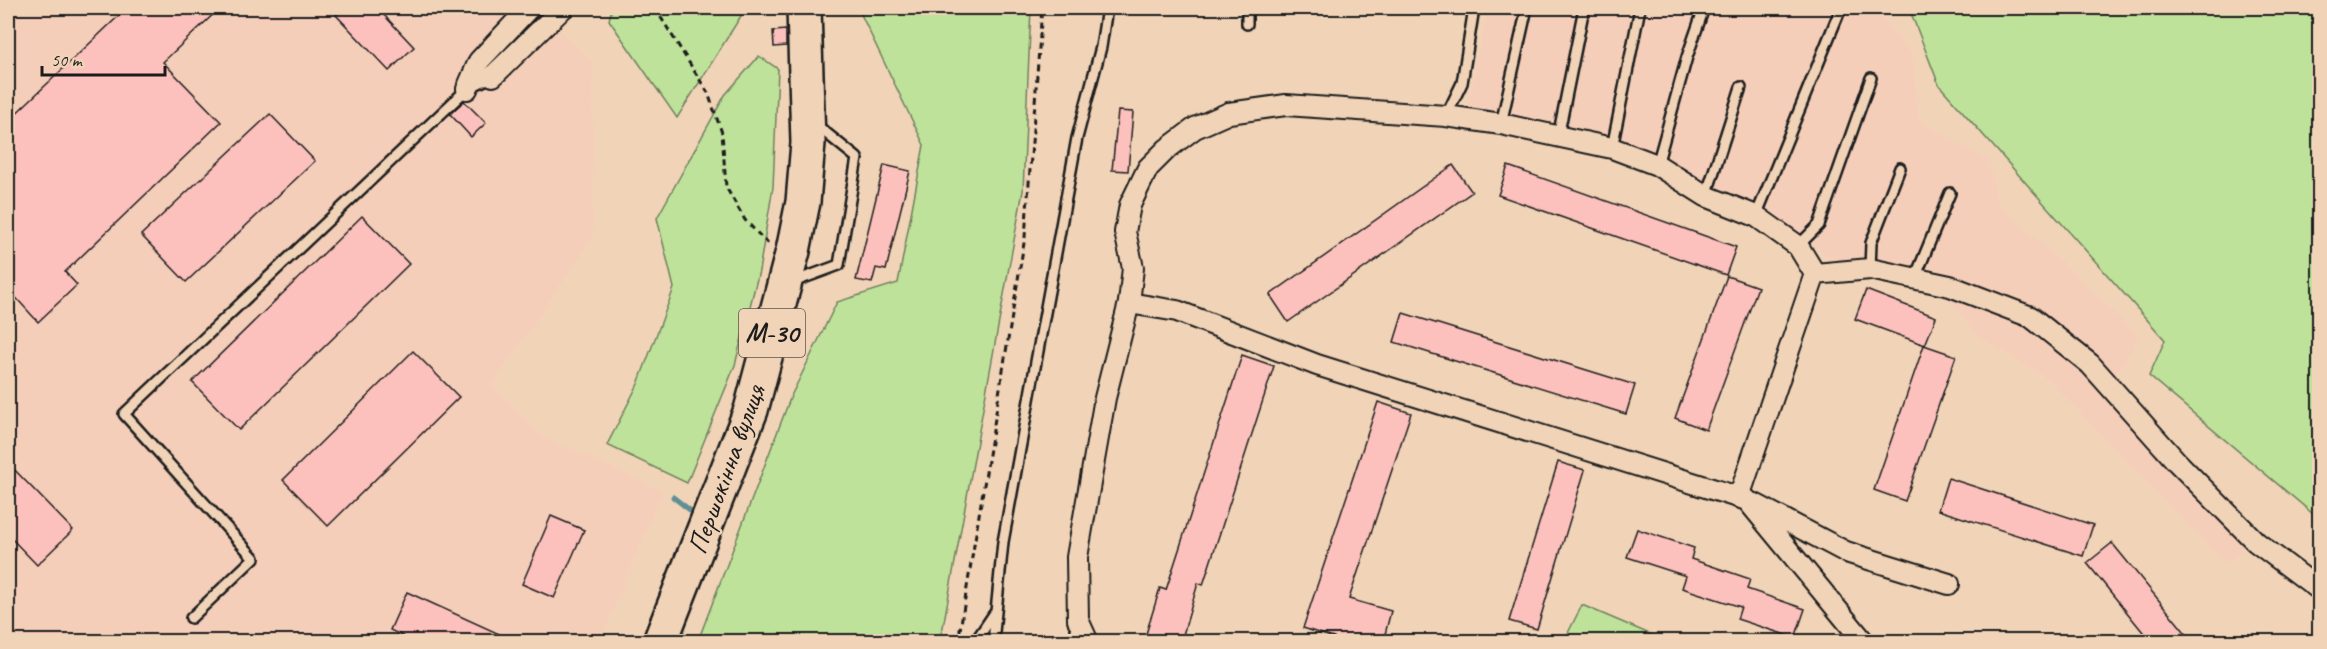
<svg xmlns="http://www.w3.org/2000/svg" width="2327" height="649" viewBox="0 0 2327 649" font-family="Caveat,sans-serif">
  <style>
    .built { fill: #f5ceba }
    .green { fill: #bfe29b; stroke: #6e7f5c; stroke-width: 1.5 }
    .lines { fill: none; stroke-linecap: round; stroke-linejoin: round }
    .stream { stroke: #5f8f95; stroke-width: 5 }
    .building { fill: #fdc1bd; stroke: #1c1c1c; stroke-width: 1.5 }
    .lane-casing { stroke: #1c1c1c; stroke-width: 14 }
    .street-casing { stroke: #1c1c1c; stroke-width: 24 }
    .highway-casing { stroke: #1c1c1c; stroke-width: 38 }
    .path { stroke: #1c1c1c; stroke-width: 3; stroke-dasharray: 6 4.5; stroke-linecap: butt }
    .lane { stroke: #f1d4b8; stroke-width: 9 }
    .street { stroke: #f1d4b8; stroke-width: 20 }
    .highway { stroke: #f1d4b8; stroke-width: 33 }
    .labels { text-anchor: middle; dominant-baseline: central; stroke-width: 5; stroke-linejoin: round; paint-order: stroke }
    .shield { fill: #f1d4b8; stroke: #5c534b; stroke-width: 1.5 }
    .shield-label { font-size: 27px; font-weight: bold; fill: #1c1c1c }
    .street-label { font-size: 28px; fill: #1c1c1c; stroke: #f1d4b8 }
  </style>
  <rect width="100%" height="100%" fill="#f1d4b8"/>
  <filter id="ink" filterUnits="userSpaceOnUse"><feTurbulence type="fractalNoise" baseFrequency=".0167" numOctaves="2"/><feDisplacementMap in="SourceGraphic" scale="12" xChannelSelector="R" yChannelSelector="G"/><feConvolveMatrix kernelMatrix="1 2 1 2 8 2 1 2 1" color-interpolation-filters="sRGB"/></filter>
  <g filter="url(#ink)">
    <g class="built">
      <polygon points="8,8 539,8 593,62 593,238 493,385 540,435 663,491 601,641 8,641"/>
      <polygon points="1487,8 1884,8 1882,17 1913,55 1919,121 1988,160 1999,205 2069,268 2139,337 2117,375 2185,461 2256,531 2227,566 2046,378 1978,337 1927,274 1831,258 1777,221 1636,146 1467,107"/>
    </g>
    <g class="green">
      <polygon points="612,8 746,8 677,118 609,20"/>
      <polygon points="858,8 1031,8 1023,191 943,627 939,641 698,641 791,396 837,302 898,283 924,145"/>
      <polygon points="1909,8 2319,8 2319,519 2149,376 2165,340 1939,85"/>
      <polygon points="759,56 778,69 773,187 759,271 735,365 687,483 607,445 638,384 674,288 657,218 725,95"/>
      <polygon points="1582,605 1666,641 1564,641"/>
    </g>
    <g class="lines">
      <polyline class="stream" points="673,497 691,511"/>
    </g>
    <g class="building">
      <polygon points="127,8 220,8 163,62 221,122 65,272 77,285 38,322 8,289 8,121"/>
      <polygon points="344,8 392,8 384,15 414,47 389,71 336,15"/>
      <polygon points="786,30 786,46 774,47 773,31"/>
      <polygon points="464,101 486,123 471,137 450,114"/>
      <polygon points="1118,111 1133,112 1128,171 1112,170"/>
      <polygon points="270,114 315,161 186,282 141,235"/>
      <polygon points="884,165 910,171 886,270 876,268 872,283 856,280"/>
      <polygon points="1453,165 1472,192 1288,322 1270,295"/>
      <polygon points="1508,166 1736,247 1726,275 1498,195"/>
      <polygon points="362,216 409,264 239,430 192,382"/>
      <polygon points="1727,276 1758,287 1706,430 1675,418"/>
      <polygon points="1866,290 1936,317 1925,345 1855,319"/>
      <polygon points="1403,313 1635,385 1626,414 1394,342"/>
      <polygon points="1924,345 1956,356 1905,501 1874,490"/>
      <polygon points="413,351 459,397 328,526 283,480"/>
      <polygon points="1242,355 1274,366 1203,585 1198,583 1181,642 1173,642 1146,634 1160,588 1166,590"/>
      <polygon points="1378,402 1411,413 1349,599 1391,611 1383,642 1346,642 1303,628"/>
      <polygon points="1558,462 1585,470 1537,629 1509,621"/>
      <polygon points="8,463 73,530 37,565 8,535"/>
      <polygon points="1948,478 2093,525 2083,556 1938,510"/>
      <polygon points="551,516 584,530 554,598 522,584"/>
      <polygon points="1637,529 1694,548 1691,559 1750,579 1747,589 1805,609 1795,638 1737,619 1741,607 1682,588 1686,576 1627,557"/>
      <polygon points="2112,543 2193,642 2151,642 2087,563"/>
      <polygon points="407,592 517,642 415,642 390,630"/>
    </g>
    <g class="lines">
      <g class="lane-casing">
        <g id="lane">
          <polyline points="1247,24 1247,8"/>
          <polyline points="1446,116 1462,83 1474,8"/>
          <polyline points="1501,124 1527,8"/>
          <polyline points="1558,137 1584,8"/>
          <polyline points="1612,148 1640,8"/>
          <polyline points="1657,165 1687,57 1704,8"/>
          <polyline points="1706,196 1741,87"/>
          <polyline points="1756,216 1841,8"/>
          <polyline points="1798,246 1819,225 1871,78"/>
          <polyline points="1870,269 1871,243 1900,168"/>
          <polyline points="1915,278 1950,193"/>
          <polyline points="793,282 839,265 857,158 815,124"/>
          <polyline points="191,618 254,558 124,414 467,89 493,76"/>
          <polyline points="975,642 994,614"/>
          <polyline points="993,642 1003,542 1077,138 1101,47 1107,8"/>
        </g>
      </g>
      <g class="street-casing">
        <g id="street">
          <polyline points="493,76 563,8"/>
          <polyline points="467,89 479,61 529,8"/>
          <polyline points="1129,303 1177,311 1317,365 1747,500 1864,642"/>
          <polyline points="1739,497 1815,274 1870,269 1950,286 2031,317 2090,364 2177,462 2256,542 2320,590"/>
          <polyline points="1755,504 1846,552 1949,584"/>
          <polyline points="1088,642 1078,620 1077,557 1105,398 1129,303 1133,268 1125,232 1130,205 1148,168 1167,149 1195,128 1229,113 1286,105 1446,116 1501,124 1612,148 1657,165 1706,196 1756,216 1798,246 1815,274"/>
        </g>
      </g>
      <g class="highway-casing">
        <polyline id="highway" points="660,642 751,410 793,251 803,202 808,143 804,8"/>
      </g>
      <g class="path">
        <polyline points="655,8 708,93 722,133 726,187 745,220 768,244"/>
        <polyline points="958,642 1025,237 1042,8"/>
      </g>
      <use href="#lane" class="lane"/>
      <use href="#street" class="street"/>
      <use href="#highway" class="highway"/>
    </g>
  </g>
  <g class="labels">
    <rect class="shield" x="739" y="309" width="66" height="48" rx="4.5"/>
    <g class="shield-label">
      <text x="772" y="333">М-30</text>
    </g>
    <g class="street-label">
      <text transform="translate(726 469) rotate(-70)">Першокінна вулиця</text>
    </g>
  </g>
  <rect width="2327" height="649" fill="none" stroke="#f1d4b8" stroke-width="30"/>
  <rect x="15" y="15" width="2297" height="619" fill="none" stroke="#1c1c1c" stroke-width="2" filter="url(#ink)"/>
  <path d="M42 66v9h123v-9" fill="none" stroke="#1c1c1c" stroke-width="3"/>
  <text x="51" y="66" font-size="18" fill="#1c1c1c" stroke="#f1d4b8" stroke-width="4.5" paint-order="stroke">50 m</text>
</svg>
